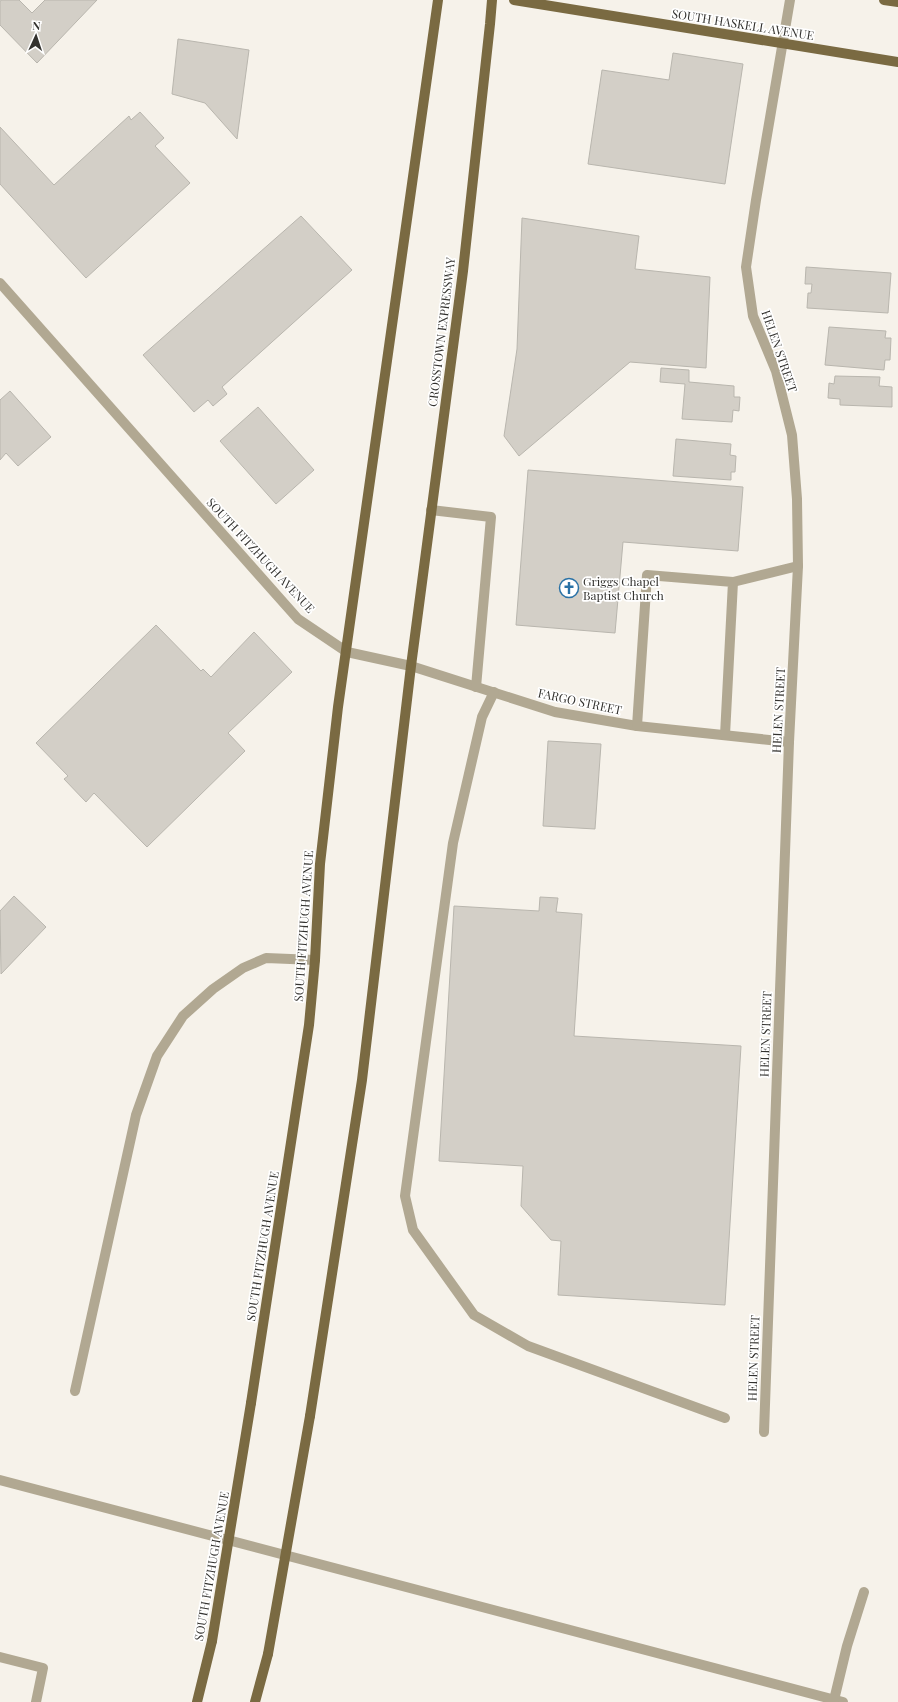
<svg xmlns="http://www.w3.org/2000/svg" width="898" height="1702" viewBox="0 0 898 1702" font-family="'Playfair Display',serif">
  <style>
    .building { fill: #d3cfc7; stroke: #b9b6ae }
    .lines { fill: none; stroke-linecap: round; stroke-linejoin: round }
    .minor { stroke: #b1a892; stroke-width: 10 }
    .major { stroke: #7a6a42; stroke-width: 10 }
    .major-bridge { stroke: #7a6a42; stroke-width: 10 }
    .labels { text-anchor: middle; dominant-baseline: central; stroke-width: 3.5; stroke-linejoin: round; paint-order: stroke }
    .street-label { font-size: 12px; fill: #33322f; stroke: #fff }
    .poi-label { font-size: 12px; fill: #33322f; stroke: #fff; text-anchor: start }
  </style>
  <rect width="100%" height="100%" fill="#f6f2ea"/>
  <g class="building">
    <polygon points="1,0 19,0 32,13 45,0 97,0 37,63 0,25 0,2"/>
    <polygon points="178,39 249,50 237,139 205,103 172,94"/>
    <polygon points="673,53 743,64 725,184 588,164 602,70 669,80"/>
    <polygon points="140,112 164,138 155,146 190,183 86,278 0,184 0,127 54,185 129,116 131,120"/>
    <polygon points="301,216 352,270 222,387 227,394 213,406 208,400 194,412 143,355"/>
    <polygon points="522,218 639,236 635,269 710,277 706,368 630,362 519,456 504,436 517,349"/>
    <polygon points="806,267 891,273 888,313 807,308 808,293 811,293 812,284 805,284"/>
    <polygon points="829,327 886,331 885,338 891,338 890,360 885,360 884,370 825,365"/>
    <polygon points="661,368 689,370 689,382 734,386 734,397 740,397 739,411 733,410 732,422 682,419 685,384 660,382"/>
    <polygon points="835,376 880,377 879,386 892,387 892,407 840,405 840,399 828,398 829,383 834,384"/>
    <polygon points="10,391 51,437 18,466 6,453 0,460 0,400"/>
    <polygon points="258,407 314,470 276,504 220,441"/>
    <polygon points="676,439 731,444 730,455 736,456 735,472 731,472 731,480 673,476"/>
    <polygon points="528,470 743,487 738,551 623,542 615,633 516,625"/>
    <polygon points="156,625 201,671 203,669 211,677 254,632 292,672 228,733 245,751 147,847 94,793 86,802 64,779 68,776 36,743"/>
    <polygon points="548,741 601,744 595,829 543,826"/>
    <polygon points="14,896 46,927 1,974 0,911"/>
    <polygon points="540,897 558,898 556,912 582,914 574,1036 741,1046 725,1305 558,1295 561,1241 551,1240 521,1206 523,1166 439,1161 454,906 539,911"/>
  </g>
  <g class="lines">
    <g class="minor">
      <polyline points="0,283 298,619 347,652 411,666 555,712 637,726 789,742"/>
      <polyline points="431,510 491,517 476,687"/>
      <polyline points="733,582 798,566"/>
      <polyline points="494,692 482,717 453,843 405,1196 413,1230 474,1315 528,1346 725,1418"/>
      <polyline points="637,726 647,575 733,582 725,735"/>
      <polyline points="75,1391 136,1115 157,1056 183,1016 213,989 243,968 266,958 315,960"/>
      <polyline points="764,1432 789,742 798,566 797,499 792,435 776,371 753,316 746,267 756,200 790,0"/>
      <polyline points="0,1480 843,1702"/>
      <polyline points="0,1657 43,1668 36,1702"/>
      <polyline points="834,1700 847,1646 864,1592"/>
    </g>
    <g class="major">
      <polyline points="514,0 898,62"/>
      <polyline points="884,0 898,2"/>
      <polyline points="251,1403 309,1025 315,960 320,864 338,707 438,0"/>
      <polyline points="310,1416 362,1080 411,666 463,271 490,24 492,0"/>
      <polyline points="197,1702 212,1641"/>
      <polyline points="255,1702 268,1654"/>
    </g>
    <g class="major-bridge">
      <polyline points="212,1641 251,1403"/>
      <polyline points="268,1654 310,1416"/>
    </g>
  </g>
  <defs>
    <g id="church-ring" transform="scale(1)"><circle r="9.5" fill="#fff" stroke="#2a72a6" stroke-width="1.5"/><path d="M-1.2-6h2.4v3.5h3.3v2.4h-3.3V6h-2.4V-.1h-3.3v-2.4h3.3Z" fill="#2a72a6"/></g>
  </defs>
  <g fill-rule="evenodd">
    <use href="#church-ring" x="569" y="588"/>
  </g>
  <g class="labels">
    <g class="street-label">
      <text transform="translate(743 24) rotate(9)">SOUTH HASKELL AVENUE</text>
      <text transform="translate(441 332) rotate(-83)">CROSSTOWN EXPRESSWAY</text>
      <text transform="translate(780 351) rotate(71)">HELEN STREET</text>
      <text transform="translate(261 555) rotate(47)">SOUTH FITZHUGH AVENUE</text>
      <text transform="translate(580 701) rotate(12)">FARGO STREET</text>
      <text transform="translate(778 710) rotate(-87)">HELEN STREET</text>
      <text transform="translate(303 926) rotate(-86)">SOUTH FITZHUGH AVENUE</text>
      <text transform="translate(765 1034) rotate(-88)">HELEN STREET</text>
      <text transform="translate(262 1246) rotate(-81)">SOUTH FITZHUGH AVENUE</text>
      <text transform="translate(753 1358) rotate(-88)">HELEN STREET</text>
      <text transform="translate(211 1566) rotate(-80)">SOUTH FITZHUGH AVENUE</text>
    </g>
    <g class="poi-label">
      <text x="583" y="581">Griggs Chapel<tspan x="583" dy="14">Baptist Church</tspan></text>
    </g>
  </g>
  <g transform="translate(36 36) rotate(3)" stroke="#ffffff" stroke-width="3" paint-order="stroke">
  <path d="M0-3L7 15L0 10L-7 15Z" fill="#33322f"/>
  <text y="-6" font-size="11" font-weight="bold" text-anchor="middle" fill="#33322f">N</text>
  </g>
</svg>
